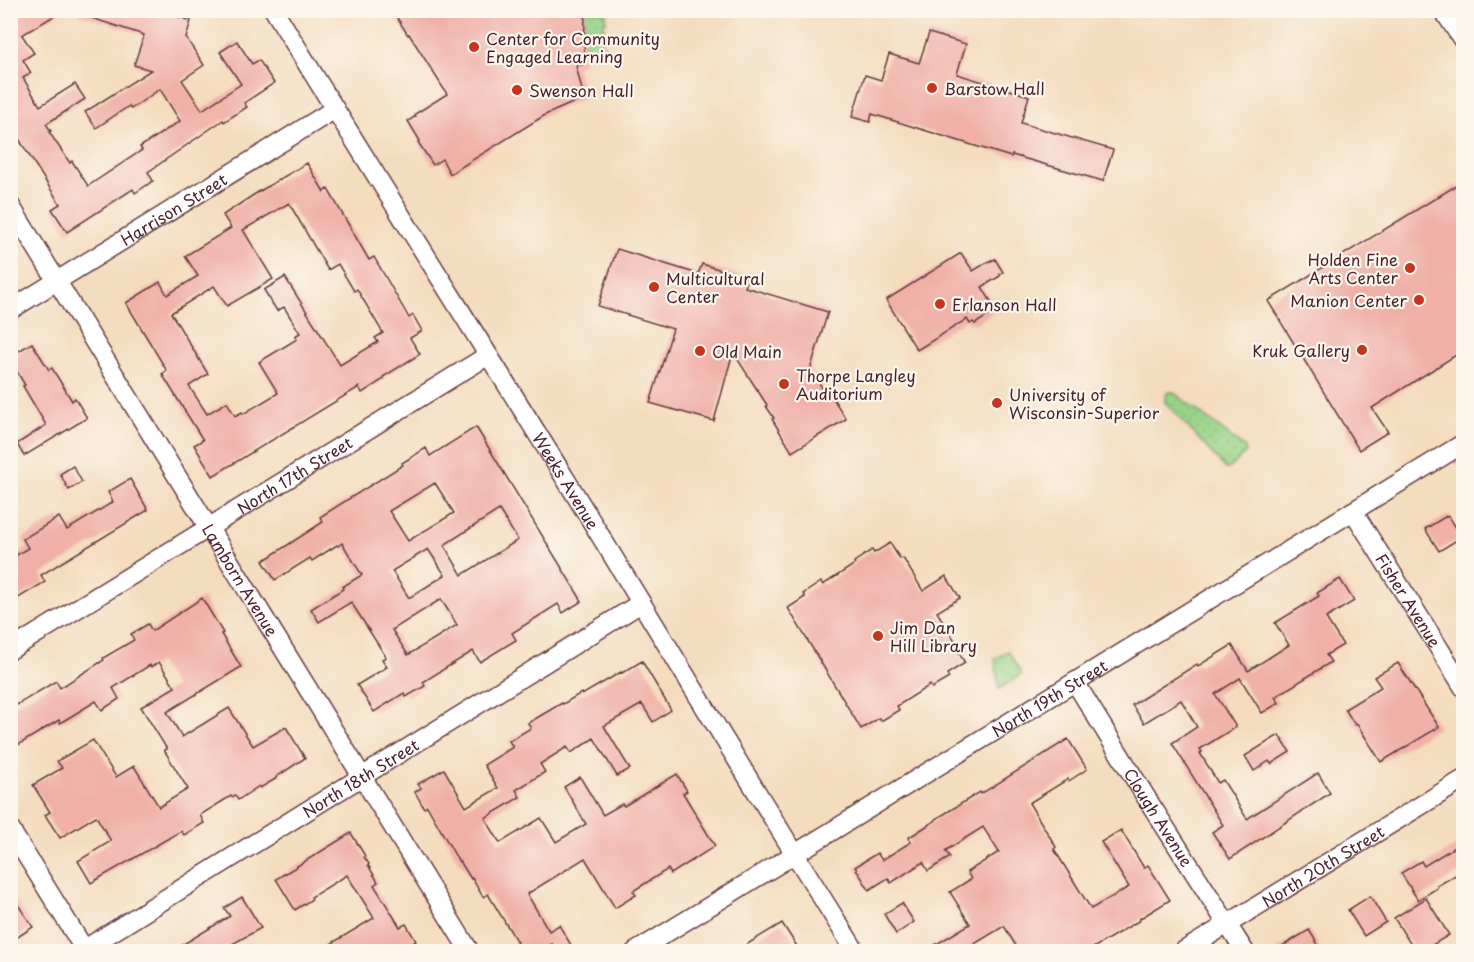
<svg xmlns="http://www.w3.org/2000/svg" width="1474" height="962" viewBox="0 0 1474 962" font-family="'Playpen Sans',sans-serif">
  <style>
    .grass { fill: url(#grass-dots); stroke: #707a5a; stroke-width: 1.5 }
    .building { fill: #f0b0a7; fill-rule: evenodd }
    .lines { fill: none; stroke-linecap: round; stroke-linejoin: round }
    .minor-casing { stroke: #643b41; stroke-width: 21 }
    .minor { stroke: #fff; stroke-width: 18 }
    .poi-dot { fill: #c8321e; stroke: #fbf7ec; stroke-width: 2 }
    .labels { text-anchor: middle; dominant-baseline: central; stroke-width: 4.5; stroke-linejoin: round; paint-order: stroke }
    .poi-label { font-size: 16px; fill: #4a1f2b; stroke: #fbf7ec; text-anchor: start }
    .street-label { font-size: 16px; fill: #4a1f2b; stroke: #fbf7ec }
  </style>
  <defs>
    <pattern id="grass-dots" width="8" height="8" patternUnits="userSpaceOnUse" patternTransform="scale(1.5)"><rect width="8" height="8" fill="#97d489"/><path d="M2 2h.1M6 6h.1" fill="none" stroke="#84b676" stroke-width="1.8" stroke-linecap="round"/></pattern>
  </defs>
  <rect width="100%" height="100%" fill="#fbf7ec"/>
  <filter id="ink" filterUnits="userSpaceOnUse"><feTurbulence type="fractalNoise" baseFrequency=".0167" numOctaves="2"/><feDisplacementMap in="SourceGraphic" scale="12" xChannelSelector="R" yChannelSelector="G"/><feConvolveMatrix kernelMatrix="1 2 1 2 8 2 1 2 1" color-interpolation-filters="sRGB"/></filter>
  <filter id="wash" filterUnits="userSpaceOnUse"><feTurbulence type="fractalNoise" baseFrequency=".008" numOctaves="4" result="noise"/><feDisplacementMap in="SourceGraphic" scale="24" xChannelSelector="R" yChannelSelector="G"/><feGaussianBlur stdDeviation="1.35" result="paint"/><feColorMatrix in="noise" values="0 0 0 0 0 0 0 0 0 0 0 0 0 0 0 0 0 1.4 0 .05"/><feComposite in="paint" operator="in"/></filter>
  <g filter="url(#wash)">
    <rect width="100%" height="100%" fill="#f4dcbe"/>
    <g class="grass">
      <polygon points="585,11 606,11 606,21 604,21 604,34 602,34 602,46 605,46 605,56 584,50"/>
      <polygon points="1168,392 1173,392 1245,448 1246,451 1245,453 1230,468 1226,469 1165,402 1165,397"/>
      <polygon points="1008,651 1022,674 999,689 995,659"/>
    </g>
    <g id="blocks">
      <g class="building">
        <polygon points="10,10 64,10 22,35 34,53 23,60 31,73 23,78 40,106 75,84 85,99 46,124 51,131 49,132 70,163 72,161 88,186 142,150 140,147 180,121 160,89 131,109 129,106 96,128 85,112 151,70 134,65 144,35 79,14 79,10 158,10 191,21 186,38 204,65 182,80 202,110 241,84 220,52 237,41 252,64 259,60 274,83 244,103 247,107 224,122 223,120 148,172 153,181 135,193 133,189 67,232 52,209 60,204 10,125"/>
        <polygon points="392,10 585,10 584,64 576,66 584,98 545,115 450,174 442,159 433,165 418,142 420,141 408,121 416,116 415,114 447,94 409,34 408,35"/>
        <polygon points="929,33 966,44 957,74 1029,96 1021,123 1113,150 1103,181 1012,155 1011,157 872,114 870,122 852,117 865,75 881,80 889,54 919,63"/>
        <path d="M307 163 324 192 328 189 369 260 374 257 409 318 413 315 422 331 410 338 420 354 383 377 384 379 362 393 359 387 213 476 194 445 203 440 162 374 167 371 126 303 160 282 167 295 198 276 185 256 231 228 223 215 255 194ZM289 203 328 270 338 264 354 291 357 289 383 333 375 338 378 342 340 365 285 277 264 290 277 311 284 307 300 333 295 336 297 339 259 362 278 393 243 414 242 412 235 416 227 402 207 414 189 386 208 374 171 313 214 286 227 306 273 279 243 230Z"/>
        <polygon points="1457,185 1464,195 1464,350 1372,408 1388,432 1359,450 1268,301"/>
        <polygon points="617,249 698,274 702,264 748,278 745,287 828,312 810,370 823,389 826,387 846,419 792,452 772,419 774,418 766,406 767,405 733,352 714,421 650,403 673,329 598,306"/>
        <polygon points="961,253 973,271 991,260 991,261 995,259 1003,272 1000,274 1000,276 982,287 995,308 991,311 992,313 975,324 973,322 970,324 967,319 917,350 886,300"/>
        <polygon points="32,343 49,370 52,368 72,401 75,398 87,418 24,456 17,444 46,425 23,386 25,385 10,360 10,356"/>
        <path d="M476 427 582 601 563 613 558 604 512 633 516 640 480 662 473 651 423 682 425 686 406 697 404 693 374 712 357 685 387 667 382 659 386 657 351 602 319 622 311 609 343 589 342 587 362 575 342 543 338 546 337 545 312 561 310 558 275 580 263 561 323 522 320 517 403 465 402 463 426 448 430 456ZM435 483 454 513 408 541 389 511ZM499 510 518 540 462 575 444 545ZM428 549 445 575 409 598 392 571ZM441 599 457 625 408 655 392 630Z"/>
        <polygon points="73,466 82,482 69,490 60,474"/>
        <polygon points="130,479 148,510 41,575 45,582 10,603 10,559 28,548 23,539 59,517 67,530 113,502 108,492"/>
        <polygon points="1448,515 1462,537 1439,551 1425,529"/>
        <polygon points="890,543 900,559 903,558 923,591 946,576 960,598 937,612 957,644 955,646 965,663 947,674 949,678 932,688 930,685 897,706 899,710 881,721 879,718 861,729 788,608 805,597 803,594 821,582 823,585 855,564 854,562 872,550 874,553"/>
        <polygon points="1340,579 1354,601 1326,618 1343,645 1326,655 1331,662 1275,697 1279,703 1262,713 1240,678 1215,694 1236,727 1200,749 1202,752 1200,753 1218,783 1223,780 1247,819 1318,773 1330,793 1230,859 1212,832 1223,825 1172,743 1197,727 1181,700 1144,723 1132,705 1197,664 1198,666 1232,645 1248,671 1289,645 1275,623 1319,596 1317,593"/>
        <polygon points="202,598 223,633 221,634 241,667 167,712 182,737 229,708 253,746 286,727 305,758 276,777 277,778 260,788 259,786 238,800 235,795 232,797 231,796 200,815 204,823 184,835 181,831 91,883 78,861 111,841 96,816 60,838 45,815 50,812 33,785 62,768 57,761 93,740 116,777 134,766 159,807 188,789 164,750 167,749 141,707 175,687 159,662 151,667 150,665 113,688 119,699 102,710 96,701 60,723 59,720 10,750 10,709 56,681 60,688 104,660 103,658 134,640 131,634 148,624 152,631"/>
        <polygon points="642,661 671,710 653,722 642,704 604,726 630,769 617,776 594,738 571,753 567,747 540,764 545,772 516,790 520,797 485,818 500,843 541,818 556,842 586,824 564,787 580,777 603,815 622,804 624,806 677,774 687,791 683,793 715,846 671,874 668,869 633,891 636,895 615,908 585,858 527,894 549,931 559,925 571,945 561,951 556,951 552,944 540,951 501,951 517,942 488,894 483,897 472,878 471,879 460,861 459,862 427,806 424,808 415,792 421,788 418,784 444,769 466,807 498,788 484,765 513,747 509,741 531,728 528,723 562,703 563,704 581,693 582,695 621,672 622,673"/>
        <polygon points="1398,663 1439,727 1381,762 1357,724 1355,725 1345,709 1381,687 1374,677"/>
        <polygon points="1279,735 1290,752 1271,764 1269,761 1254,771 1245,756"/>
        <polygon points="1068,739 1087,769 1069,781 1068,779 1029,803 1056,847 1054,849 1091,909 1129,887 1101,842 1121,830 1144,868 1148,865 1170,900 1139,919 1140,920 1088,951 1019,951 1004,926 963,951 925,951 970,924 950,892 971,879 967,872 999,852 983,827 945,851 950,857 928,871 923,862 891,883 888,878 869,890 855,867 877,853 882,860 911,842 908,838 936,820 936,819 980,792 981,794"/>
        <polygon points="351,833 365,856 364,857 369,864 368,865 378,882 374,885 400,927 406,924 416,941 414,942 420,951 319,951 374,918 347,875 311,897 312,899 295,910 276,879"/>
        <polygon points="1464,841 1464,870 1437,886 1437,888 1418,900 1401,873 1421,861 1424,866"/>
        <polygon points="10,893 33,927 10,942"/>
        <polygon points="1370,896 1386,922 1364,936 1348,910"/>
        <polygon points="242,897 261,928 220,951 172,951 230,916 224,908"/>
        <polygon points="1426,898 1449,935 1432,945 1436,951 1415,951 1394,918"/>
        <polygon points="902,903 914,922 896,934 884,914"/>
        <polygon points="782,923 800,951 736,951"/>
        <polygon points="1309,930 1322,951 1274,951"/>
      </g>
    </g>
  </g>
  <g filter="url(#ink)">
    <use href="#blocks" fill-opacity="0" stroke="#643b41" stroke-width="1.5"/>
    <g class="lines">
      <g class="minor-casing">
        <g id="minor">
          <path id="s1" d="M274 10C371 169 470 325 568 483 664 639 758 797 856 952"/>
          <polyline points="1443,10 1464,42"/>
          <path id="s2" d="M10 205 470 952"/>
          <path id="s3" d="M10 310 335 109"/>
          <path id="s4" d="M1353 511 1464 688"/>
          <path id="s5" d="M10 650 487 356"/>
          <path id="s6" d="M1075 682 1149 802 1245 952"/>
          <polyline points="10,829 86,952"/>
          <path id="s7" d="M80 952 641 603"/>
          <path id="s8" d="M635 952 1464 443"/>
          <path id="s9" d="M1182 952 1464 779"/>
        </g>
      </g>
      <use href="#minor" class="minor"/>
    </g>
  </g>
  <g class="poi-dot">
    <circle cx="474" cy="47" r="6"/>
    <circle cx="932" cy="88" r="6"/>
    <circle cx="517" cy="90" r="6"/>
    <circle cx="1410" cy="268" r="6"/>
    <circle cx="654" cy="287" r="6"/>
    <circle cx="1419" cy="300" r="6"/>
    <circle cx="940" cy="304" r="6"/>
    <circle cx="1362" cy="350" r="6"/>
    <circle cx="700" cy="351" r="6"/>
    <circle cx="784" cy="384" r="6"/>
    <circle cx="997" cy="403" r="6"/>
    <circle cx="878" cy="636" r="6"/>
  </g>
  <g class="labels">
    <g class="poi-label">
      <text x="486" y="38">Center for Community<tspan x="486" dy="18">Engaged Learning</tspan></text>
      <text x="944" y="88">Barstow Hall</text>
      <text x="529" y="90">Swenson Hall</text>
      <text x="1398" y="259" text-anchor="end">Holden Fine<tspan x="1398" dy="18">Arts Center</tspan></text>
      <text x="666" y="278">Multicultural<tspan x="666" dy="18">Center</tspan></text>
      <text x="1407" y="300" text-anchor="end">Manion Center</text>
      <text x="952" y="304">Erlanson Hall</text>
      <text x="1350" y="350" text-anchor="end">Kruk Gallery</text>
      <text x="712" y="351">Old Main</text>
      <text x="796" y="375">Thorpe Langley<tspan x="796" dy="18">Auditorium</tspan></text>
      <text x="1009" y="394">University of<tspan x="1009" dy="18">Wisconsin-Superior</tspan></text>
      <text x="890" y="627">Jim Dan<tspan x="890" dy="18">Hill Library</tspan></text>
    </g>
    <g class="street-label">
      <text stroke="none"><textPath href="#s3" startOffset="192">Harrison Street</textPath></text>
      <text stroke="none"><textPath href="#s5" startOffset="334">North 17th Street</textPath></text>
      <text stroke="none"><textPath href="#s1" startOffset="554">Weeks Avenue</textPath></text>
      <text stroke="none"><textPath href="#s2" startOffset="440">Lamborn Avenue</textPath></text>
      <text stroke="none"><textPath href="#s4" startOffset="105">Fisher Avenue</textPath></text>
      <text stroke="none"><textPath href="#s8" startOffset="486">North 19th Street</textPath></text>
      <text stroke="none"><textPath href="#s7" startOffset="330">North 18th Street</textPath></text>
      <text stroke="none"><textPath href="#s6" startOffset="159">Clough Avenue</textPath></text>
      <text stroke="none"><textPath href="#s9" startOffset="165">North 20th Street</textPath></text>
    </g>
  </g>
  <rect width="1474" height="962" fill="none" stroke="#fbf7ec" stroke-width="36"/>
</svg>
